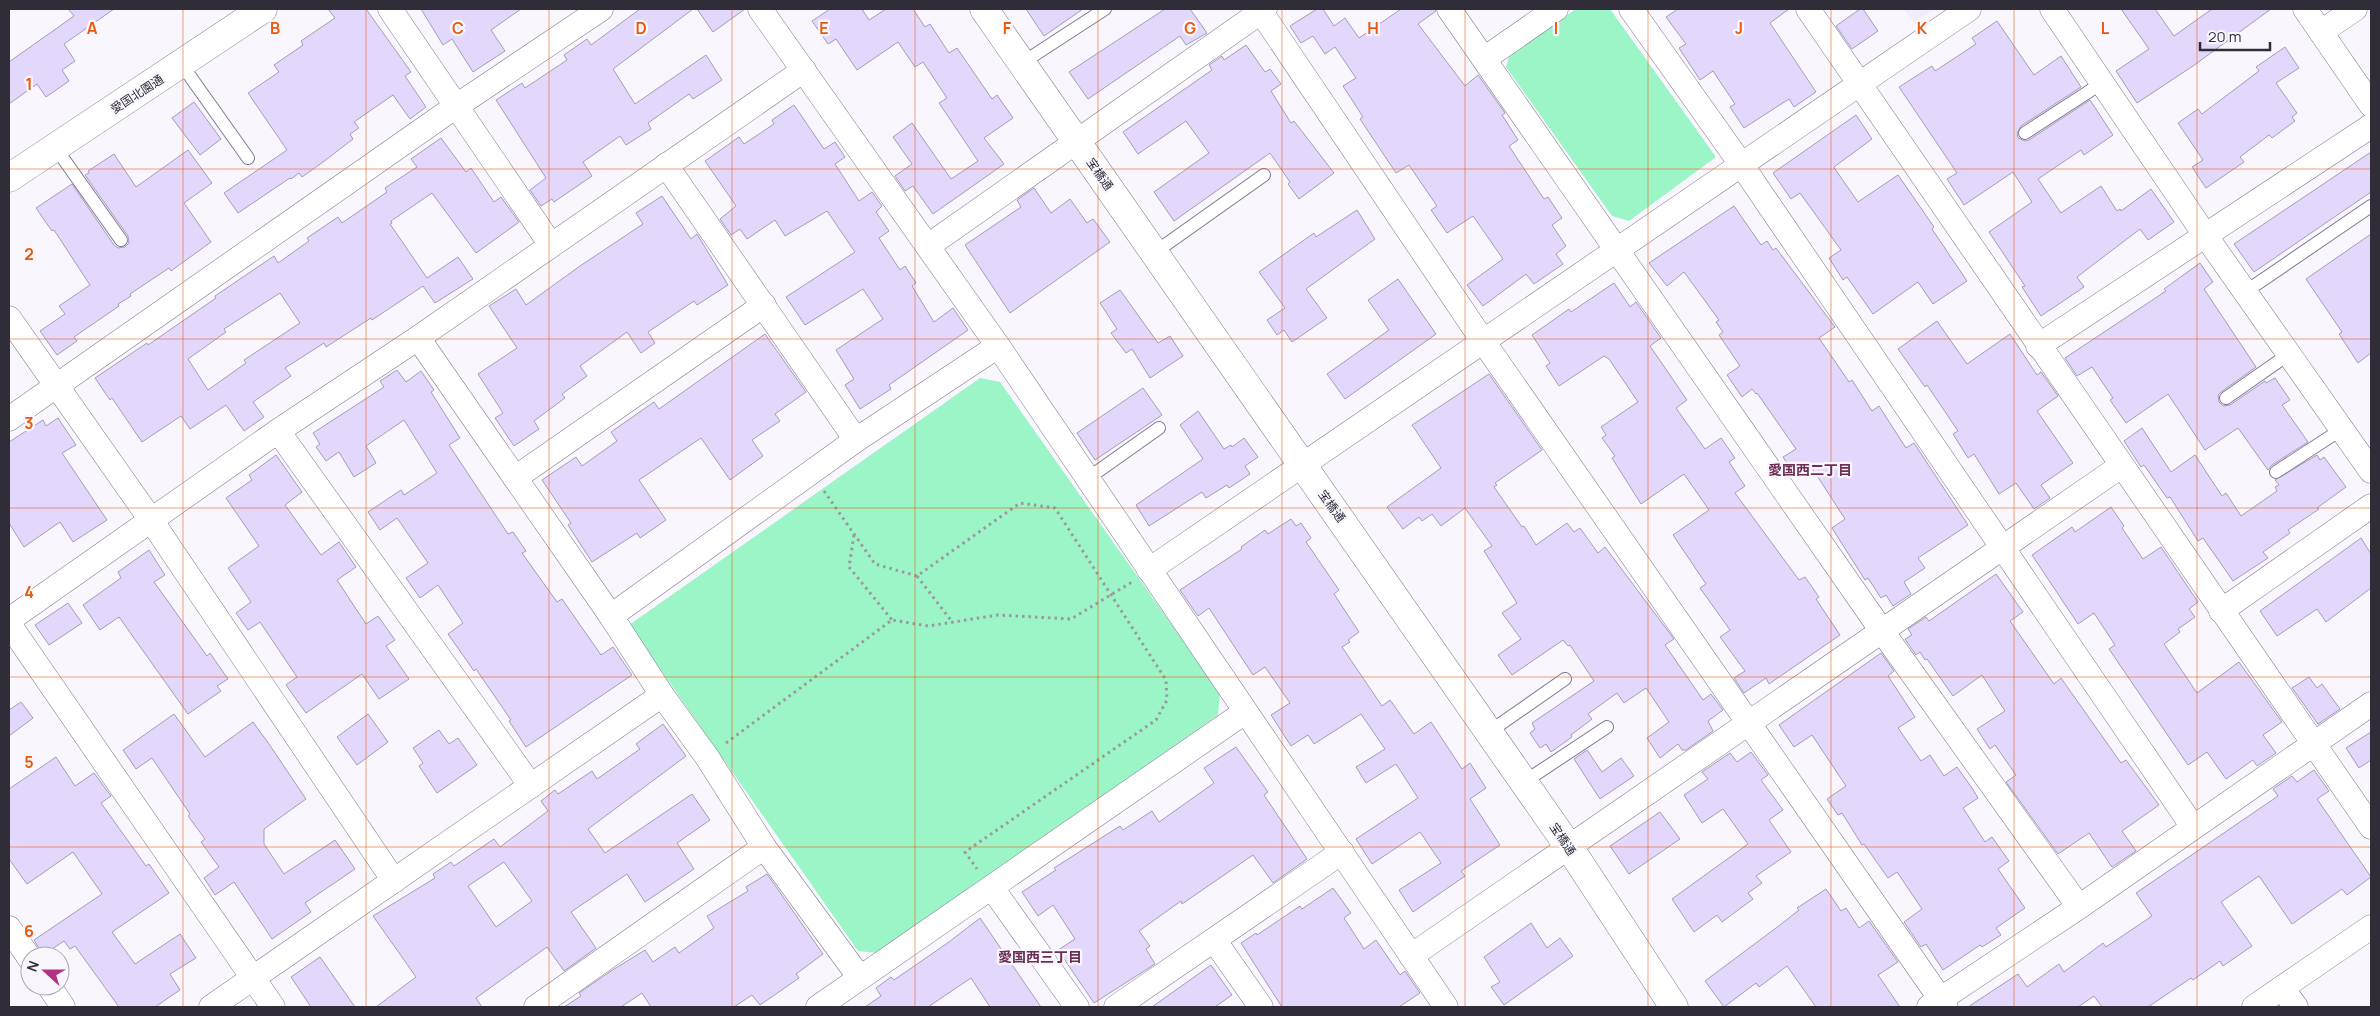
<svg xmlns="http://www.w3.org/2000/svg" width="2380" height="1016" viewBox="0 0 2380 1016" font-family="Manrope,'Noto Sans JP',sans-serif">
  <style>
    .built { fill: #f2edfd }
    .green { fill: #9bf5c7 }
    .building { fill: #e3d8fb; stroke: #a59cb9; fill-rule: evenodd }
    .lines { fill: none; stroke-linecap: round; stroke-linejoin: round }
    .lane-casing { stroke: #817893; stroke-width: 14 }
    .street-casing { stroke: #817893; stroke-width: 25 }
    .secondary-casing { stroke: #817893; stroke-width: 29 }
    .path { stroke: #9b98a1; stroke-width: 3; stroke-dasharray: 2.5 4; stroke-linecap: butt }
    .lane { stroke: #fff; stroke-width: 12 }
    .street { stroke: #fff; stroke-width: 24 }
    .secondary { stroke: #fff; stroke-width: 28 }
    .grid { fill: none; stroke: #e8590c; stroke-width: 1; stroke-opacity: 0.55 }
    .labels { text-anchor: middle; dominant-baseline: central; stroke-width: 4.5; stroke-linejoin: round; paint-order: stroke }
    .street-label { font-size: 12px; fill: #312d38; stroke: #f9f7fd }
    .neighbourhood-label { font-size: 14px; font-weight: bold; fill: #6c2e52; stroke: #f9f7fd }
    .grid-label { font-size: 16px; text-anchor: middle; font-weight: bold; fill: #e8590c; stroke: #f9f7fd; stroke-width: 4.5; stroke-linejoin: round; paint-order: stroke }
  </style>
  <rect width="100%" height="100%" fill="#f9f7fd"/>
  <polygon class="built" points="1904,9 1935,9 1914,23"/>
  <g class="green">
    <polygon points="1576,9 1610,9 1716,157 1629,221 1612,216 1506,67 1510,53"/>
    <polygon points="980,378 1000,382 1220,693 1218,715 878,953 858,951 629,625"/>
  </g>
  <g class="building">
    <polygon points="68,9 114,9 64,44 75,61 62,70 69,81 46,97 37,84 9,104 9,62 74,16"/>
    <polygon points="328,9 366,9 411,72 405,76 426,107 410,119 393,95 354,122 359,128 350,134 353,139 323,162 302,177 299,173 291,179 290,178 238,213 224,193 287,150 248,93 279,72 274,65 303,45 301,41 335,18"/>
    <polygon points="421,9 521,9 491,30 505,51 473,72 452,39 443,45"/>
    <polygon points="640,9 693,9 613,69 635,104 706,55 722,80 693,99 689,94 648,123 651,129 626,145 620,136 583,162 592,176 554,202 552,199 541,206 530,190 546,178 496,100 522,83 525,88 567,60 564,55 587,39 591,45"/>
    <polygon points="697,9 745,9 713,32"/>
    <polygon points="830,9 862,9 869,20 886,9 913,9 925,27 930,24 949,53 957,48 992,99 997,95 1013,118 984,138 1004,164 933,214 913,186 905,191 895,176 912,164 893,137 912,123 951,179 978,161 939,103 947,98 923,62 915,67 898,42 857,70 836,39 828,44 812,21"/>
    <polygon points="1026,9 1083,9 1044,36"/>
    <polygon points="1165,9 1190,9 1207,33 1186,45 1180,36 1088,99 1069,72"/>
    <polygon points="1317,9 1323,9 1334,26 1345,18 1359,38 1401,9 1435,9 1436,11 1418,24 1465,86 1478,75 1505,113 1502,115 1518,140 1509,146 1544,199 1548,197 1562,218 1552,225 1566,246 1556,254 1563,264 1534,284 1526,274 1483,306 1467,285 1503,259 1473,216 1447,233 1431,210 1437,206 1409,165 1396,173 1360,119 1363,117 1343,86 1356,78 1335,47 1325,54 1313,36 1301,43 1290,26"/>
    <polygon points="1678,9 1789,9 1770,23 1816,92 1794,107 1789,99 1744,128 1730,107 1735,104 1713,71 1700,80 1679,48 1686,44 1666,17"/>
    <polygon points="1860,9 1863,9 1878,31 1852,49 1836,26"/>
    <polygon points="2121,9 2155,9 2174,36 2212,9 2271,9 2193,66 2137,103 2116,71 2149,49"/>
    <polygon points="1997,21 2034,75 2061,56 2081,87 2021,126 2017,133 2018,138 2025,141 2029,140 2090,100 2113,135 2084,155 2081,150 2038,179 2061,213 2101,186 2117,211 2120,209 2121,211 2151,189 2174,222 2148,240 2140,229 2077,277 2084,287 2041,316 2022,287 2025,286 1989,232 2032,202 2013,172 1964,205 1947,179 1957,173 1899,87 1932,66 1935,71 1976,44 1972,38"/>
    <polygon points="1246,45 1265,72 1270,69 1281,84 1271,91 1291,123 1294,121 1334,173 1299,199 1288,184 1290,182 1270,153 1174,221 1154,192 1209,153 1186,121 1138,154 1123,132 1212,70 1209,65 1222,56 1224,60"/>
    <polygon points="2285,47 2299,68 2276,83 2297,113 2292,117 2295,121 2272,138 2269,135 2240,157 2244,162 2206,188 2192,167 2203,160 2178,123 2198,109 2202,114 2259,71 2256,67"/>
    <polygon points="194,102 221,139 200,155 172,118"/>
    <polygon points="794,105 824,149 835,142 845,157 835,164 859,201 872,192 882,206 876,212 889,231 879,238 900,270 905,266 916,283 912,286 934,322 953,308 968,330 889,385 891,389 860,409 845,385 854,379 836,350 883,319 863,289 805,325 786,297 855,252 827,211 785,236 775,220 747,239 740,229 731,235 720,219 736,206 705,161 739,137 744,144 774,124 772,120"/>
    <polygon points="1856,115 1872,139 1834,167 1835,169 1858,202 1898,175 1934,227 1932,229 1967,281 1933,304 1918,282 1873,314 1847,277 1843,280 1829,258 1841,250 1800,193 1791,199 1773,173"/>
    <path d="M441 138 466 172 471 168 494 202 501 197 519 222 476 253 432 193 391 221 392 223 390 224 427 278 458 257 473 279 435 303 423 286 372 320 371 318 326 347 324 343 285 368 291 376 253 402 264 417 244 431 226 405 190 429 181 416 142 442 112 398 110 400 95 378 147 343 148 345 216 298 215 296 274 256 278 263 309 241 307 238 338 217 342 223 387 192 385 188 417 167 411 159ZM280 293 300 323 244 360 246 363 208 390 188 359 226 332 224 329Z"/>
    <polygon points="188,150 212,183 184,203 211,242 171,271 169,268 130,294 131,296 118,304 119,306 74,337 77,341 57,355 40,331 65,314 59,306 90,285 54,230 52,231 36,208 72,184 114,245 118,248 125,247 129,243 128,236 85,175 89,173 88,171 114,154 136,187"/>
    <polygon points="2371,152 2371,192 2254,272 2234,244"/>
    <polygon points="1034,188 1051,213 1070,199 1087,223 1093,219 1110,242 1010,313 965,245 1021,207 1017,200"/>
    <polygon points="662,196 691,239 697,234 728,285 697,305 694,301 648,332 655,343 641,353 627,332 580,366 587,376 562,394 565,398 534,421 539,429 514,446 495,418 503,413 478,374 517,348 489,306 516,289 526,305 580,266 643,224 636,213"/>
    <polygon points="1734,206 1761,245 1767,241 1773,250 1776,248 1835,327 1819,338 1849,382 1852,380 1872,411 1879,406 1906,448 1914,443 1968,525 1918,558 1925,568 1904,582 1911,594 1893,606 1886,595 1881,598 1868,578 1865,580 1832,528 1845,519 1812,468 1797,478 1783,457 1796,449 1757,393 1756,394 1752,389 1742,397 1727,375 1740,366 1719,335 1723,332 1716,322 1719,320 1684,272 1667,286 1649,263"/>
    <polygon points="1357,210 1375,239 1306,289 1327,318 1292,342 1284,330 1277,335 1267,320 1285,308 1259,272 1314,233 1316,237"/>
    <polygon points="2371,234 2371,353 2358,363 2339,334 2342,332 2306,279"/>
    <polygon points="2200,263 2213,282 2204,289 2256,367 2221,392 2218,395 2219,402 2223,406 2230,405 2265,381 2266,383 2275,378 2290,400 2282,405 2308,442 2272,465 2268,470 2238,428 2205,450 2168,394 2126,423 2110,400 2113,398 2092,367 2077,376 2065,358 2166,291 2164,289"/>
    <polygon points="1398,279 1436,334 1345,399 1327,374 1389,330 1368,300"/>
    <polygon points="1614,283 1630,307 1636,302 1661,338 1650,346 1687,400 1676,408 1705,449 1721,438 1735,458 1729,462 1745,486 1735,493 1799,580 1805,577 1819,597 1816,599 1840,635 1769,684 1766,678 1744,693 1734,678 1745,671 1720,637 1730,630 1700,588 1706,584 1673,535 1709,510 1684,474 1641,504 1612,458 1615,456 1602,438 1606,435 1601,427 1638,402 1609,359 1604,356 1559,386 1546,366 1550,363 1532,335 1569,309 1571,312"/>
    <polygon points="1120,290 1158,343 1170,336 1183,356 1150,378 1132,349 1126,353 1111,333 1117,329 1100,303"/>
    <polygon points="1937,321 1967,364 2010,334 2037,375 2041,372 2058,396 2037,411 2073,463 2041,485 2050,498 2034,509 2016,483 1999,494 1974,454 1968,458 1953,434 1958,431 1927,385 1925,387 1898,349"/>
    <polygon points="765,334 806,392 775,414 780,421 752,440 763,456 730,480 701,438 639,480 666,520 640,538 637,533 592,562 568,525 571,523 542,480 576,457 582,466 617,441 611,432 654,402 659,409"/>
    <polygon points="397,370 406,382 421,371 434,390 431,392 460,438 449,445 508,534 513,532 526,551 522,553 557,602 562,599 601,655 613,647 632,675 526,747 509,721 511,720 476,669 474,671 448,634 463,623 438,585 420,598 406,578 428,563 397,518 380,530 368,512 401,490 404,495 437,473 404,420 366,446 376,463 354,477 339,452 326,461 316,447 320,444 313,433 384,387 380,381"/>
    <polygon points="1489,374 1542,450 1495,483 1497,485 1494,487 1522,527 1524,526 1536,545 1567,523 1574,532 1580,528 1598,553 1605,547 1674,639 1665,645 1703,700 1711,694 1723,710 1708,721 1713,731 1686,750 1682,750 1678,744 1660,758 1647,738 1669,722 1646,688 1624,703 1617,693 1588,714 1592,719 1571,735 1572,737 1551,752 1546,744 1540,748 1530,733 1535,729 1532,723 1594,681 1570,645 1568,646 1563,640 1512,675 1498,655 1521,639 1502,613 1517,603 1484,551 1492,546 1465,508 1441,526 1432,514 1422,521 1419,517 1403,529 1387,507 1441,468 1412,425"/>
    <polygon points="1143,388 1162,415 1095,460 1077,433"/>
    <polygon points="1198,411 1224,449 1231,445 1232,447 1244,438 1258,457 1245,466 1250,474 1229,488 1227,485 1206,498 1202,492 1149,526 1136,505 1203,459 1180,425"/>
    <polygon points="58,418 76,445 62,453 107,520 73,542 60,522 24,547 9,523 9,442 43,420 46,426"/>
    <polygon points="2142,428 2171,472 2195,455 2222,496 2226,493 2241,516 2277,491 2275,487 2279,485 2275,480 2317,455 2320,460 2324,457 2346,487 2317,508 2319,509 2288,530 2290,533 2263,552 2268,558 2233,581 2203,538 2198,541 2170,497 2167,498 2144,465 2141,467 2124,441"/>
    <polygon points="276,455 302,492 285,505 321,555 339,542 356,567 337,580 366,624 378,616 395,640 386,646 409,679 379,699 362,674 306,713 286,685 297,677 260,622 248,630 236,613 251,602 228,568 259,546 226,498 252,480 249,475"/>
    <polygon points="2111,507 2124,526 2122,528 2143,559 2161,547 2198,602 2189,609 2195,617 2178,629 2180,632 2164,644 2197,693 2239,662 2282,722 2263,735 2276,753 2257,766 2253,760 2226,779 2207,752 2188,765 2109,649 2115,645 2094,613 2078,624 2032,555 2072,527 2075,532"/>
    <polygon points="1291,519 1296,526 1301,523 1311,538 1306,542 1339,590 1334,594 1359,632 1348,640 1350,642 1342,647 1382,706 1390,700 1414,734 1431,722 1462,769 1470,763 1486,788 1470,799 1500,845 1461,871 1465,876 1413,912 1399,890 1441,863 1420,832 1372,864 1356,839 1418,798 1396,764 1366,783 1356,767 1385,749 1361,714 1314,744 1308,735 1291,746 1271,715 1290,703 1265,667 1253,675 1209,608 1198,616 1180,590 1242,549 1241,547 1265,530 1268,534"/>
    <polygon points="2361,538 2371,554 2371,588 2326,622 2317,609 2277,636 2260,611"/>
    <polygon points="149,550 165,575 154,582 207,656 210,653 228,679 217,686 221,691 188,714 119,617 100,630 83,605 121,578 118,572"/>
    <polygon points="1996,574 2023,612 2010,621 2054,684 2061,678 2121,763 2126,760 2159,805 2122,831 2136,851 2112,867 2089,833 2058,854 2006,782 2016,775 1995,745 1990,749 1977,729 2005,711 1982,675 1953,696 1927,659 1925,660 1920,652 1916,655 1905,639 1912,635 1908,629 1926,617 1929,621"/>
    <polygon points="68,603 82,623 49,645 35,625"/>
    <polygon points="1881,653 1894,671 1888,676 1915,717 1898,728 1921,761 1930,755 1944,776 1957,767 1972,788 1978,798 1963,808 1985,842 1992,837 2009,861 1998,869 2025,908 1996,928 2001,935 1982,947 1980,945 1943,970 1926,944 1921,947 1904,922 1922,909 1897,872 1888,878 1864,844 1862,845 1842,813 1838,815 1827,799 1846,786 1812,735 1794,747 1779,725"/>
    <polygon points="2309,677 2317,688 2322,684 2340,709 2318,724 2292,688"/>
    <polygon points="21,702 33,718 9,736 9,710"/>
    <polygon points="174,714 205,757 253,722 269,744 306,799 264,829 264,844 284,874 335,840 355,869 305,903 311,912 272,939 234,882 215,895 204,878 219,867 201,842 205,839 188,816 190,814 152,758 136,769 123,750"/>
    <polygon points="368,714 388,742 357,765 337,737"/>
    <path d="M663 724 686 756 588 829 605 853 692 794 710 820 677 843 694 869 645 902 627 874 571 912 596 948 564 971 547 947 476 998 482 1007H376L416 977 373 916 435 878 433 874 451 862 454 866 494 839 500 847 548 811 541 801 555 790 558 794 592 771 597 779 640 749 636 744ZM504 862 532 901 496 927 468 886Z"/>
    <polygon points="439,730 449,744 458,738 477,765 437,793 419,766 423,763 413,748"/>
    <polygon points="2371,732 2371,760 2359,768 2346,748"/>
    <polygon points="1236,747 1268,792 1264,795 1307,859 1273,883 1253,855 1182,904 1181,901 1139,931 1150,946 1146,949 1155,964 1094,1003 1058,950 1075,939 1053,905 1038,916 1022,892 1056,870 1054,868 1120,826 1123,830 1152,811 1159,822 1214,783 1204,768"/>
    <polygon points="1587,750 1602,772 1621,758 1634,776 1600,799 1574,759"/>
    <polygon points="1751,752 1768,775 1761,780 1783,810 1769,820 1791,852 1756,876 1762,883 1748,893 1753,899 1722,922 1717,915 1694,932 1672,899 1748,844 1723,809 1702,823 1684,795 1708,779 1702,772 1730,753 1737,762"/>
    <polygon points="56,757 75,786 94,773 111,796 101,803 146,866 149,864 169,893 112,932 135,964 180,934 196,958 170,974 180,990 155,1007 119,1007 75,946 70,949 64,941 43,955 34,940 102,894 73,852 27,884 9,859 9,789"/>
    <polygon points="2314,770 2329,791 2317,799 2371,877 2347,895 2342,889 2292,924 2259,876 2221,902 2252,946 2223,966 2220,961 2193,980 2191,978 2148,1007 2102,1007 2094,996 2078,1007 1968,1007 2018,974 2027,987 2059,964 2064,972 2103,943 2106,947 2152,916 2136,893 2278,796 2273,789 2292,776 2297,782"/>
    <polygon points="1660,812 1680,839 1629,874 1610,846"/>
    <polygon points="767,874 823,954 796,974 799,978 760,1005 752,995 734,1007 651,1007 642,993 621,1007 564,1007 581,996 579,993 611,971 645,950 653,962 675,947 679,953 714,928 707,916 748,891 746,887"/>
    <polygon points="1333,888 1351,913 1344,918 1364,949 1376,940 1400,975 1405,971 1420,993 1399,1007 1282,1007 1241,943 1256,933 1257,935 1300,906 1302,909"/>
    <polygon points="1826,889 1841,911 1846,908 1859,928 1869,921 1898,962 1878,975 1900,1007 1816,1007 1787,966 1759,987 1756,983 1724,1007 1705,981 1780,925 1799,910 1797,908"/>
    <polygon points="980,918 1041,1007 990,1007 971,978 928,1007 865,1007 881,996 876,988 891,977 894,980 949,942"/>
    <polygon points="1531,923 1547,948 1560,938 1573,956 1504,1005 1491,987 1500,982 1484,957"/>
    <polygon points="320,957 355,1007 311,1007 291,977"/>
    <polygon points="1211,965 1232,995 1215,1007 1152,1007"/>
  </g>
  <g class="lines">
    <g class="lane-casing">
      <g id="lane">
        <polyline points="1022,63 1105,9"/>
        <polyline points="182,65 248,158"/>
        <polyline points="2025,133 2102,83"/>
        <polyline points="55,147 121,240"/>
        <polyline points="1154,253 1264,175"/>
        <polyline points="2245,292 2371,206"/>
        <polyline points="2226,398 2289,354"/>
        <polyline points="2276,472 2342,429"/>
        <polyline points="1087,479 1159,428"/>
        <polyline points="1489,732 1565,679"/>
        <polyline points="1524,782 1607,727"/>
      </g>
    </g>
    <g class="street-casing">
      <g id="street">
        <polyline points="390,9 551,245"/>
        <polyline points="760,9 998,346 1446,1007"/>
        <polyline points="1259,9 1483,341 1946,1007"/>
        <polyline points="1449,9 1882,631 2079,907"/>
        <polyline points="1631,9 1741,164 2193,827"/>
        <polyline points="1808,9 2371,827"/>
        <polyline points="2052,9 2205,235 2371,471"/>
        <polyline points="2305,9 2371,105"/>
        <polyline points="2321,32 2355,9"/>
        <polyline points="1484,59 1556,9"/>
        <polyline points="666,165 856,440"/>
        <polyline points="928,246 1265,9"/>
        <polyline points="9,318 151,520 394,881"/>
        <polyline points="418,338 611,616 662,695 707,757 764,847 860,978"/>
        <polyline points="2038,346 2371,126"/>
        <polyline points="9,419 455,107 601,9"/>
        <polyline points="278,431 531,786"/>
        <polyline points="515,478 764,305"/>
        <polyline points="1149,570 1969,9"/>
        <polyline points="2221,611 2371,506"/>
        <polyline points="611,616 856,440 998,346"/>
        <polyline points="9,620 278,431 418,338 804,70"/>
        <polyline points="9,624 273,1007"/>
        <polyline points="992,888 1077,1007"/>
        <polyline points="9,928 30,959"/>
        <polyline points="1214,940 1261,1007"/>
        <polyline points="1411,956 2121,466"/>
        <polyline points="49,986 63,1007"/>
        <polyline points="2282,988 2296,1007"/>
        <polyline points="211,1007 662,695"/>
        <polyline points="536,1007 764,847"/>
        <polyline points="818,1007 1245,712"/>
        <polyline points="1116,1007 1342,852"/>
        <polyline points="1929,1007 2079,907 2371,704"/>
        <polyline points="2254,1007 2371,927"/>
      </g>
    </g>
    <g class="secondary-casing">
      <g id="secondary">
        <polyline points="984,9 1569,847 1674,1007"/>
        <polyline points="9,178 263,9"/>
      </g>
    </g>
    <g class="path">
      <polyline points="824,491 875,564 917,576 1020,503 1055,508 1166,680 1167,700 1156,720 965,852 977,869"/>
      <polyline points="854,535 849,567 892,620"/>
      <polyline points="917,576 953,623"/>
      <polyline points="726,743 892,620 928,626 998,615 1071,619 1132,582"/>
    </g>
    <use href="#lane" class="lane"/>
    <use href="#street" class="street"/>
    <use href="#secondary" class="secondary"/>
  </g>
  <path class="grid" d="M183 9V1007M366 9V1007M549 9V1007M732 9V1007M915 9V1007M1098 9V1007M1282 9V1007M1465 9V1007M1648 9V1007M1831 9V1007M2014 9V1007M2197 9V1007M9 169H2371M9 339H2371M9 508H2371M9 677H2371M9 847H2371"/>
  <g class="labels">
    <g class="street-label">
      <text transform="translate(137 94) rotate(-33)">愛国北園通</text>
      <text transform="translate(1100 174) rotate(55)">宝橋通</text>
      <text transform="translate(1332 506) rotate(54)">宝橋通</text>
      <text transform="translate(1563 839) rotate(56)">宝橋通</text>
    </g>
    <g class="neighbourhood-label">
      <text x="1810" y="469">愛国西二丁目</text>
      <text x="1040" y="956">愛国西三丁目</text>
    </g>
  </g>
  <g class="grid-label">
    <text x="92" y="34">A</text>
    <text x="275" y="34">B</text>
    <text x="458" y="34">C</text>
    <text x="641" y="34">D</text>
    <text x="824" y="34">E</text>
    <text x="1007" y="34">F</text>
    <text x="1190" y="34">G</text>
    <text x="1373" y="34">H</text>
    <text x="1556" y="34">I</text>
    <text x="1739" y="34">J</text>
    <text x="1922" y="34">K</text>
    <text x="2105" y="34">L</text>
    <text x="29" y="90">1</text>
    <text x="29" y="260">2</text>
    <text x="29" y="429">3</text>
    <text x="29" y="598">4</text>
    <text x="29" y="768">5</text>
    <text x="29" y="937">6</text>
  </g>
  <rect width="2380" height="1016" fill="none" stroke="#312d38" stroke-width="20"/>
  <g transform="translate(45 971) rotate(291)"><circle r="24" fill="#f9f7fd" stroke="#a9a6ae"/>
  <path d="M0-4L9 19L0 12L-9 19Z" fill="#b13382"/>
  <text y="-8" font-size="14" font-weight="bold" text-anchor="middle" fill="#312d38">N</text>
  </g>
  <path d="M2200 42v8h70v-8" fill="none" stroke="#312d38" stroke-width="2.5"/>
  <text x="2208" y="42" font-size="15" fill="#312d38" stroke="#f9f7fd" stroke-width="4" paint-order="stroke">20 m</text>
</svg>
